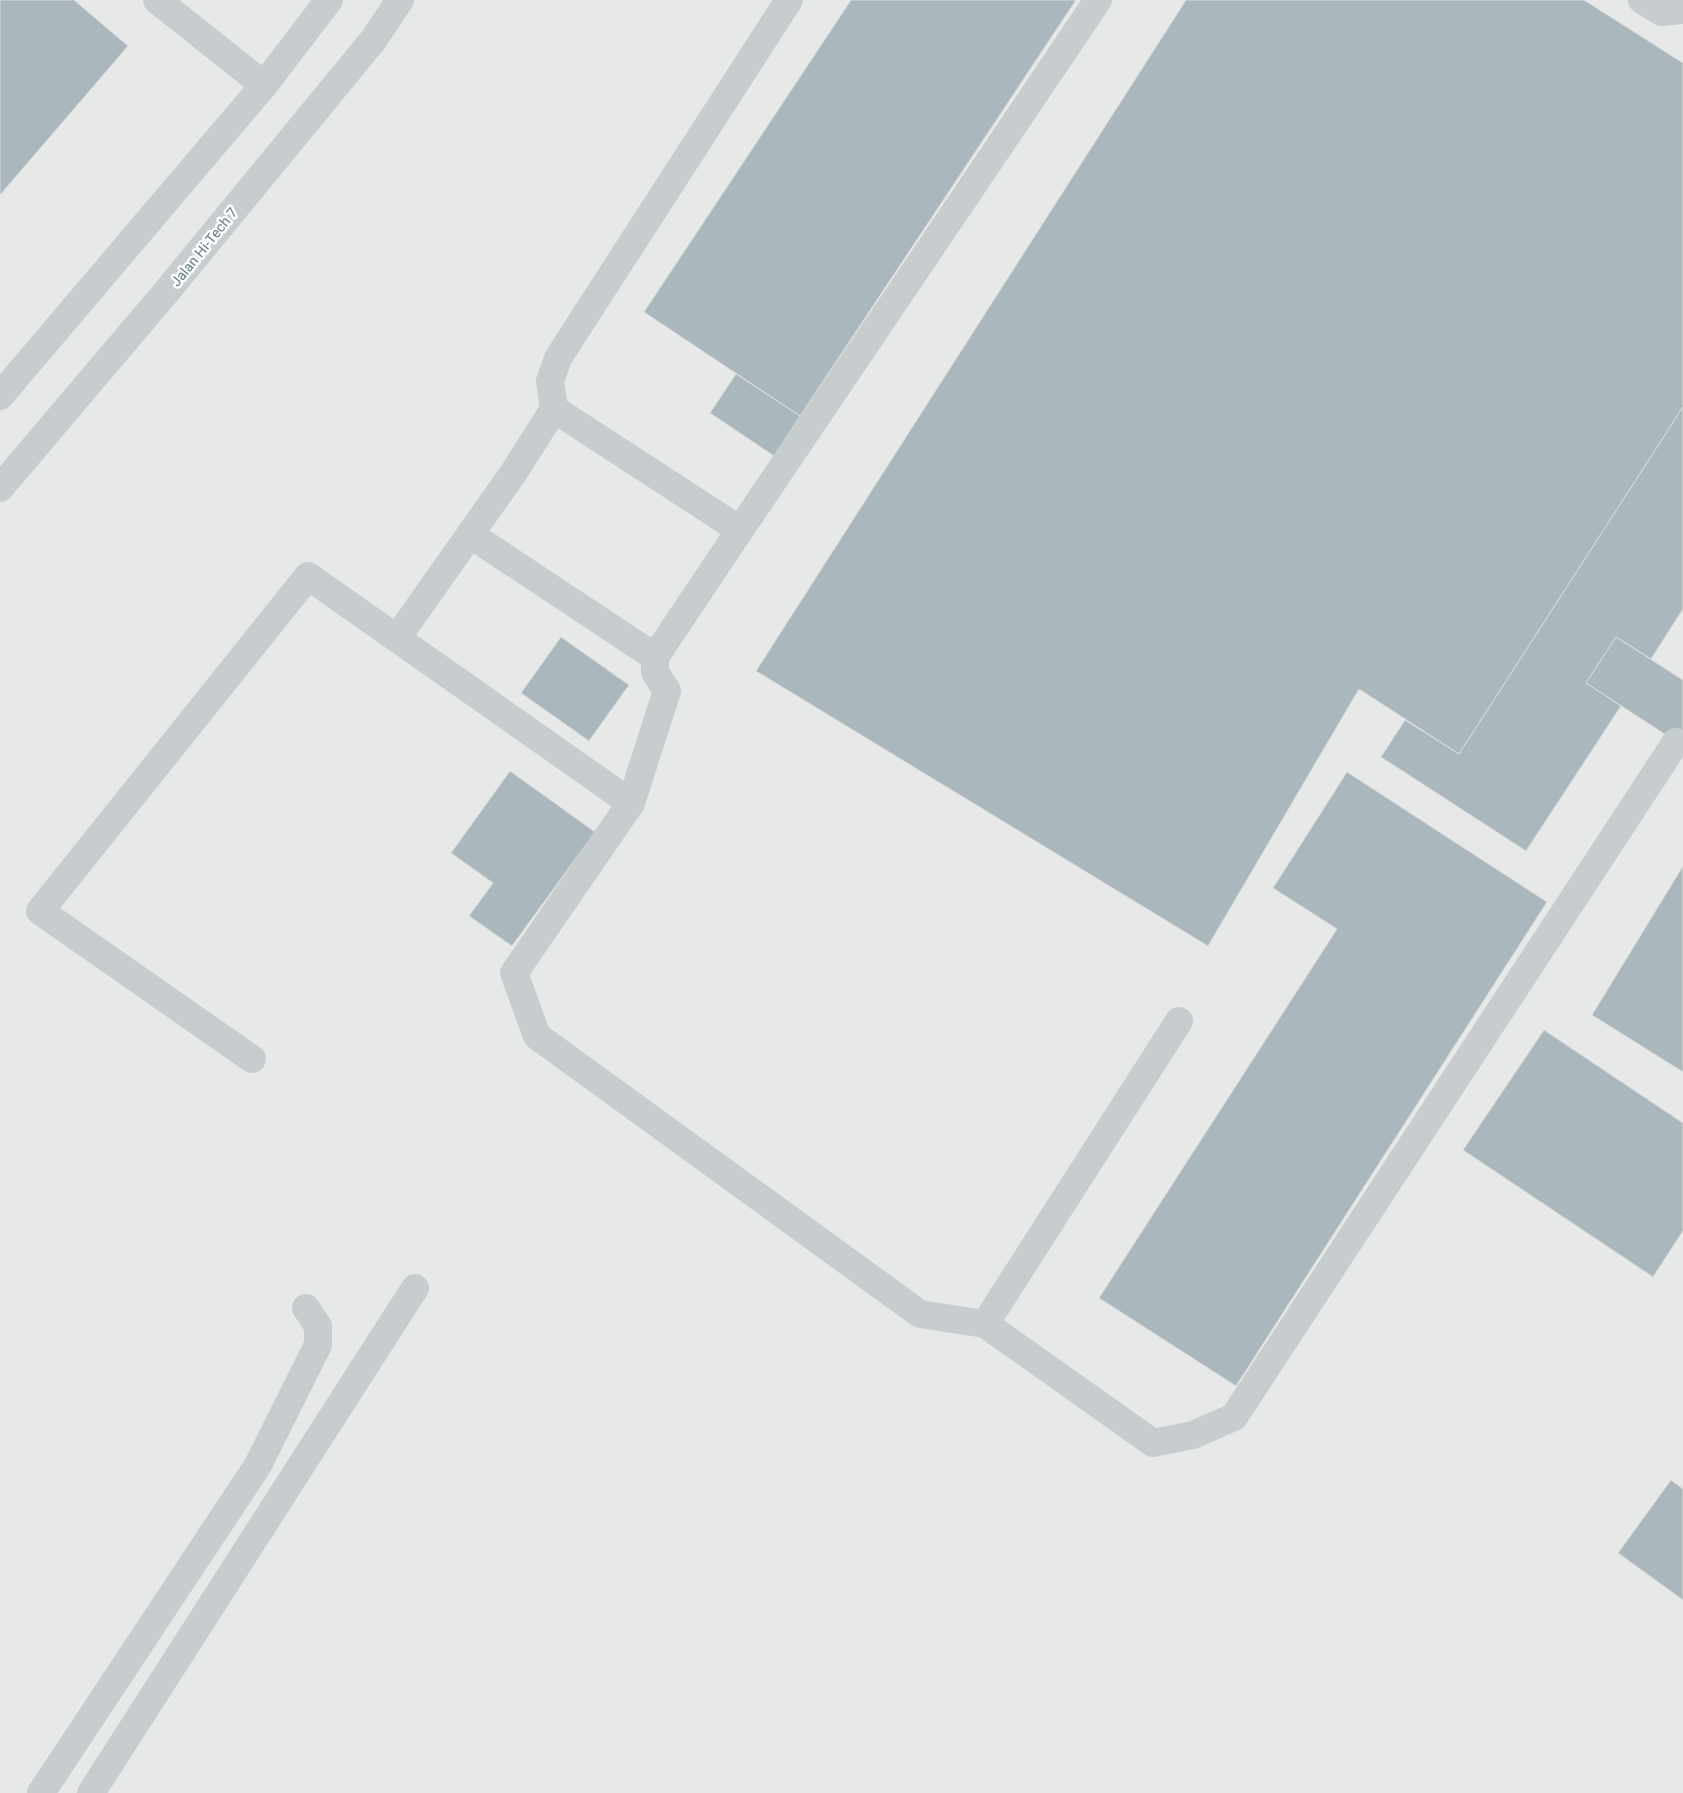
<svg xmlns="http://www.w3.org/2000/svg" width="1683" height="1793" viewBox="0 0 1683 1793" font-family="Roboto,sans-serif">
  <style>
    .built { fill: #e7e9e8 }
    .building { fill: #aab7bc; stroke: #dbdbd9 }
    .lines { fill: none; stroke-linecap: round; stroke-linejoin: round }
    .minor { stroke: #c7cccf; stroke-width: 28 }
    .labels { text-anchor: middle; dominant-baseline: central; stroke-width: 5; stroke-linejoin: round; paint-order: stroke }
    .street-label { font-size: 14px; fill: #627a85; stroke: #fff }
  </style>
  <rect width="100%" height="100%" fill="#f9f9f7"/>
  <rect class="built" x="0" y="0" width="1683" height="1793"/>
  <g class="building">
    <polygon points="0,0 74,0 128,46 0,195"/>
    <polygon points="851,0 1076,0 800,416 644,312"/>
    <polygon points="1186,0 1584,0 1683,63 1683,407 1459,754 1359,689 1208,946 756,671"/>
    <polygon points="736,374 800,416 774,456 710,413"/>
    <polygon points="1683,407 1683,609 1651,659 1616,637 1586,683 1621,706 1526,851 1381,757 1405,720 1459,754"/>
    <polygon points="561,637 629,685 589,741 521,693"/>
    <polygon points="1616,637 1683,680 1683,746 1586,683"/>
    <polygon points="510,771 595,832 512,946 469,916 493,883 451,853"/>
    <polygon points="1347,772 1547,902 1236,1386 1099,1298 1337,929 1273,888"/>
    <polygon points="1683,866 1683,1072 1592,1015"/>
    <polygon points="1544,1030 1683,1123 1683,1231 1653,1277 1463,1150"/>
    <polygon points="1671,1480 1683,1489 1683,1600 1618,1553"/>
  </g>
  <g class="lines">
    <g class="minor">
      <polyline points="157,0 264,85"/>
      <polyline points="789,0 558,358 550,381 554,409 740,530 655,657 655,672 667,691 631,803 514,973 537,1036 920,1314 985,1324 1153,1443 1193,1435 1234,1417 1676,742"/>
      <polyline points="1642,0 1661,12 1683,10"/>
      <polyline points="0,396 264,85 329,0"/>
      <polyline points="0,488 167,291 374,39 400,0"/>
      <polyline points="740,530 1098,0"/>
      <polyline points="471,535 655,657"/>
      <polyline points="397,638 514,472 554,409"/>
      <polyline points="252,1059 40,911 308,576 631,803"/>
      <polyline points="985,1324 1179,1021"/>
      <polyline points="41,1793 258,1465 318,1345 318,1326 306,1308"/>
      <polyline points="91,1793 415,1288"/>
    </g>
  </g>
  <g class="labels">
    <g class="street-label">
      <text transform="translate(204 247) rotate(-51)">Jalan Hi-Tech 7</text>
    </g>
  </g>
</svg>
